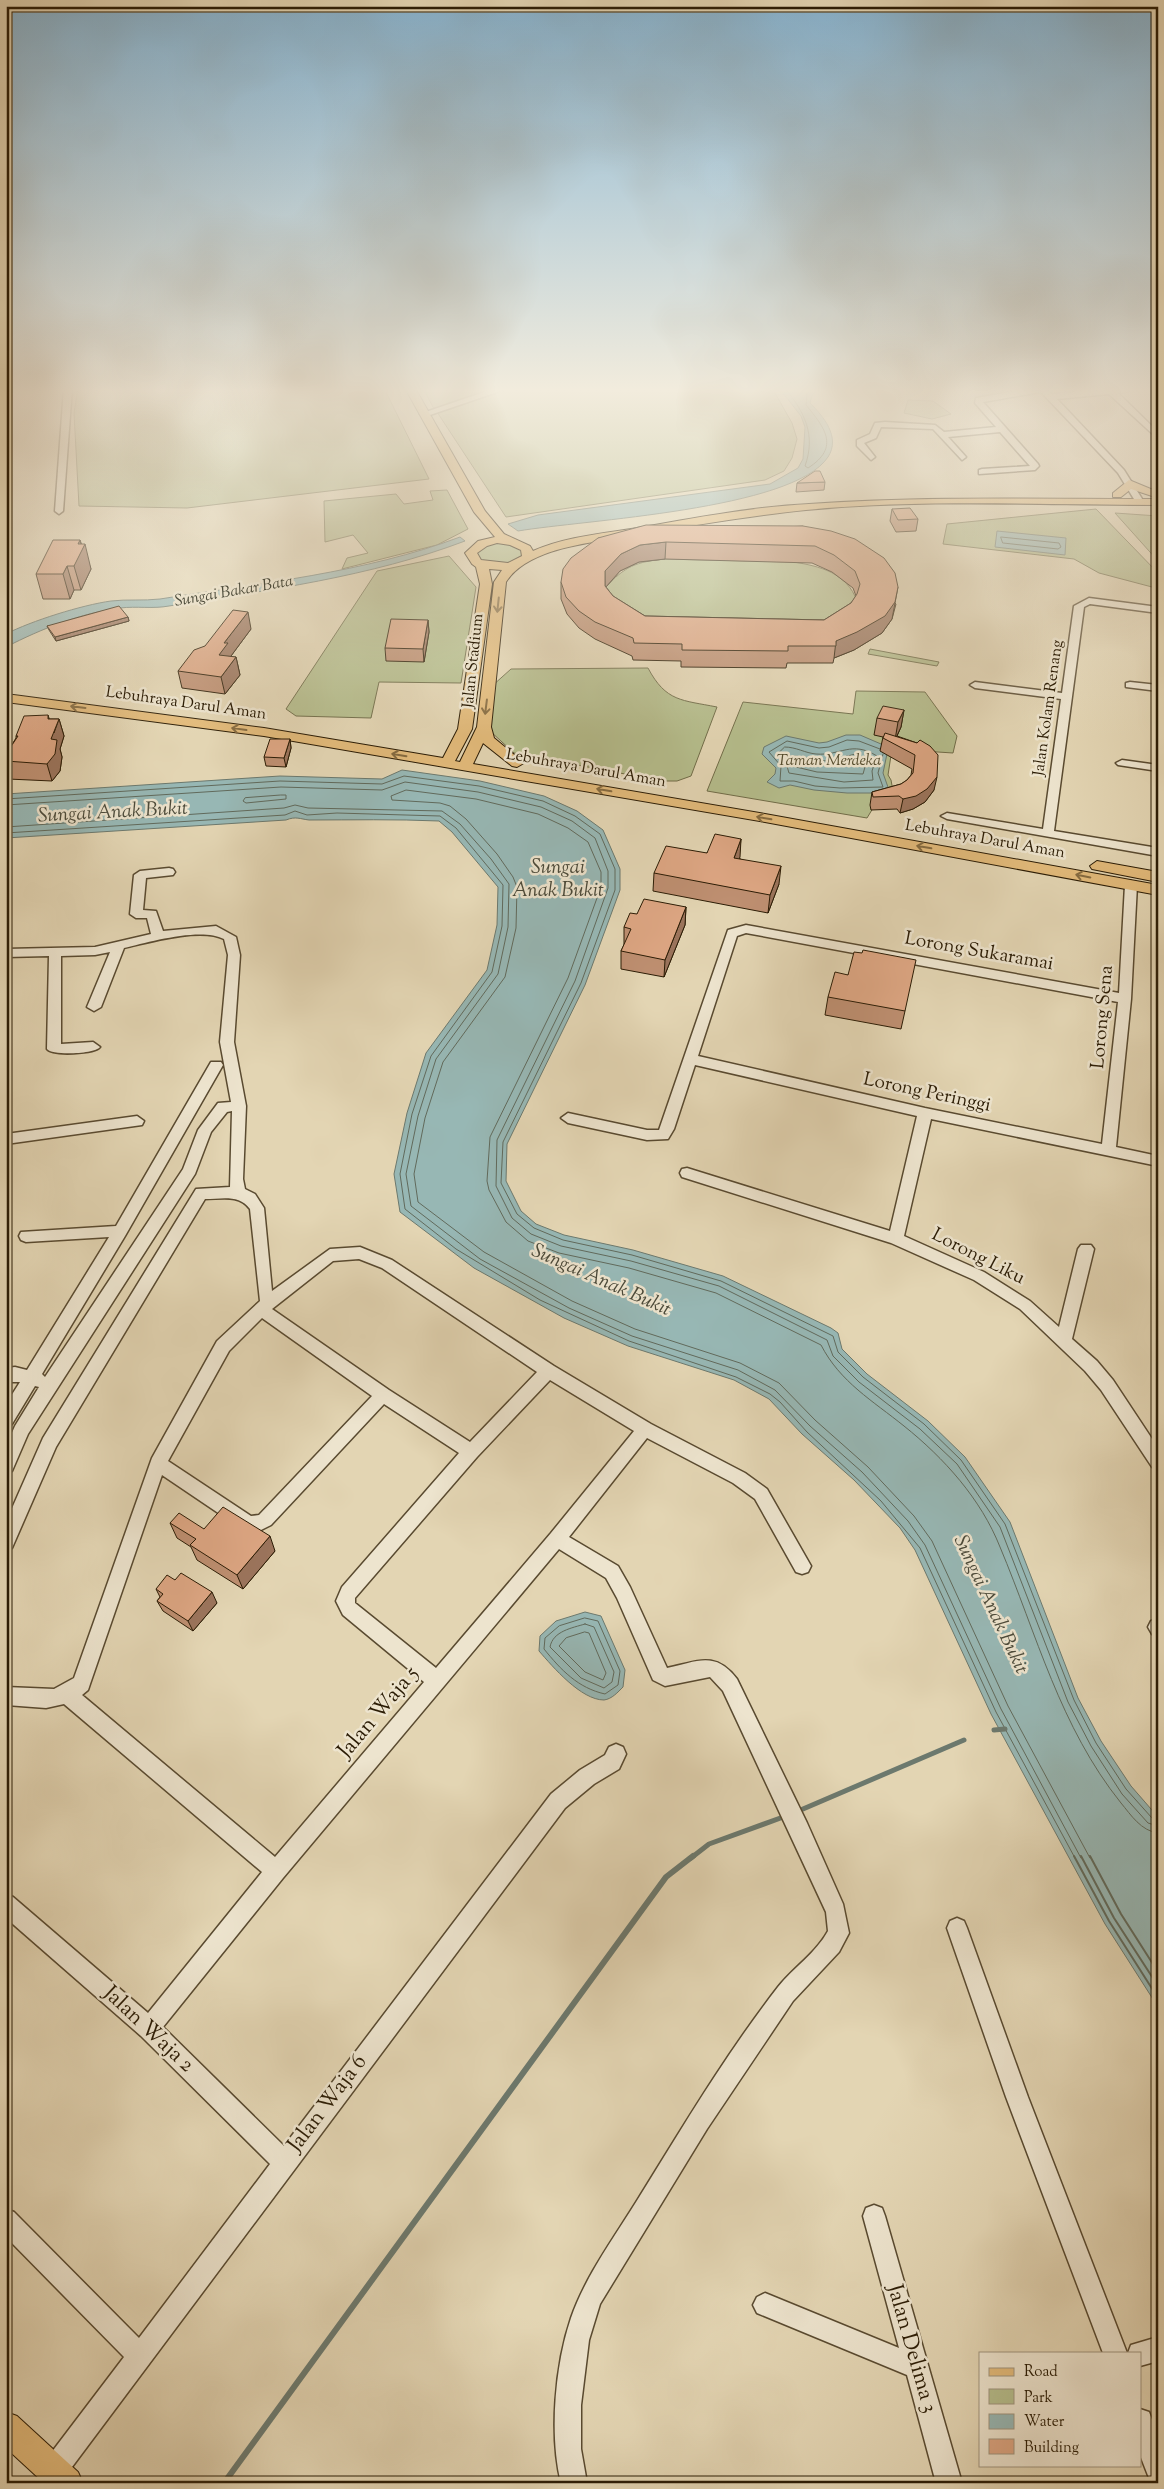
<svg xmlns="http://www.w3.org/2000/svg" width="1164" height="2489" viewBox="0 0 1164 2489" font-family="'Sorts Mill Goudy',serif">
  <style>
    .green { fill: #b5bd8c; stroke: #706c48 }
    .water { fill: #97b7b4; stroke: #6c796e }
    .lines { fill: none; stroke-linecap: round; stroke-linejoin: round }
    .shore-far1 { stroke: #616a5c; stroke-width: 1 }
    .shore { stroke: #616a5c; stroke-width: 2 }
    .stream-far1 { stroke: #6c796e; stroke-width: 5 }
    .stream { stroke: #6c796e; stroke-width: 6 }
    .minor-casing { stroke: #594a30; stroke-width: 3 }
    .major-casing { stroke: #2b1c05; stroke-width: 2 }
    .minor { fill: #ede4ce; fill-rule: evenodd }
    .major { fill: #e2ba7a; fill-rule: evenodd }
    .wall { fill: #be8f71; stroke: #2b1c05; fill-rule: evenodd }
    .shaded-wall { fill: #9b745c; stroke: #2b1c05 }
    .building { fill: #dda683; stroke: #2b1c05; fill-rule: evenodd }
    .oneway { stroke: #866b40 }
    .labels { text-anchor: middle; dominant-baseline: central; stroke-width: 5; stroke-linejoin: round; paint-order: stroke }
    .far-water-label { font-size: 16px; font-style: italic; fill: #4b4a3a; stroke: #ede4ce }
    .far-street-label { font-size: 16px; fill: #2b1c05; stroke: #ede4ce }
    .far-park-label { font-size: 16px; font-style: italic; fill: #544c2e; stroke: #ede4ce }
    .street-label { font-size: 19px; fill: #2b1c05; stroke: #ede4ce }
    .water-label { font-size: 20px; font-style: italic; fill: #4b4a3a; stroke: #ede4ce }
    .near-street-label { font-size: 22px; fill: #2b1c05; stroke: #ede4ce }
  </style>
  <rect width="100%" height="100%" fill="#e3d5b3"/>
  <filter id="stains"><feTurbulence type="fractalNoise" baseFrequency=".004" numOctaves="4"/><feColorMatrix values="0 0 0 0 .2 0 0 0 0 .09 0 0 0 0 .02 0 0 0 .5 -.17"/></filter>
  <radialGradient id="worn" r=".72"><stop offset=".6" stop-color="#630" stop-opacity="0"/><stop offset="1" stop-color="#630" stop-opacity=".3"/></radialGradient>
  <g class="green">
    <polygon points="78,388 384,388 429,479 187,508 79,506 74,413"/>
    <polygon points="423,388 498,388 434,409"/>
    <path d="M512 388C597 388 690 382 775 393L792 423 797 439 792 458 784 471 765 480 506 517 437 412Z"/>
    <polygon points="908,400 933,401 951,414 932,419 904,413"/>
    <polygon points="447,490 468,529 437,545 342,569 347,558 368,553 353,535 325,542 324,501 396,494 404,504 433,500 430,491"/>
    <polygon points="1096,509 1158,573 1158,586 1152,587 1099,573 1074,559 943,544 947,524"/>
    <polygon points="1115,513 1158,516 1158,561"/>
    <polygon points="495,542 520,547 525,555 512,564 480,561 476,553 478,550"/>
    <polygon points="449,556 476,587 461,683 379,682 371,718 296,716 286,709 377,571"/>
    <path d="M665 559 793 562C820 566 847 573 857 601L849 620 629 633 605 588C625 566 636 562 665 559Z"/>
    <polygon points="870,649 939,662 937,666 868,654"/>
    <path d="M648 668C666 702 682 700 717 707L691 776 677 781H662L514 753 490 731 492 686 511 669Z"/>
    <polygon points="856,691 925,692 957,736 953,753 892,749 888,775 891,780 893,791 881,795 867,818 707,791 743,702 853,714"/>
  </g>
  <g class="water">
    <path d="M768 388H820L812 395 810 403C823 416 841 437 828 457 793 510 583 520 518 531L508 524 538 515 770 484 798 468 803 459 805 427 801 416 782 392Z"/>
    <polygon points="997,531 1066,538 1065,555 995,547"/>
    <path d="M460 537 465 541C370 577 268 590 169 606 153 609 137 606 120 608 81 613 41 629 6 647V634C31 621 82 605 111 601 127 599 143 601 160 599 261 583 364 573 460 537Z"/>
    <polygon points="846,735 860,735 881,744 885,743 888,749 883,773 889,790 886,793 847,793 814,790 790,785 779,788 767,782 775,774 776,768 762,754 764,747 786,736 819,743 827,742"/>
    <path d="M402 770 480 781 544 796 577 811 603 830 620 869V890L585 985 507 1144 506 1181 521 1211 536 1224 564 1235 633 1250 723 1276 831 1328 838 1333 842 1349 867 1374 928 1421 965 1457 1010 1522 1078 1698 1101 1741 1131 1786 1158 1817V2007L1105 1924 991 1714 915 1550 900 1528 854 1480 802 1434 769 1399 734 1380 628 1346 564 1318 474 1268 400 1212 394 1174 407 1113 426 1053 487 970 497 925 498 887 452 832 439 821C395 819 352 820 309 820 300 819 296 816 286 820L6 838V794L280 776 382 779Z"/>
    <path d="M585 1612 601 1616 625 1670 623 1687C618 1692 612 1699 604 1700 581 1700 553 1667 539 1651L540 1636 556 1621Z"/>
  </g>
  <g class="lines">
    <g class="shore-far1">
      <path d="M785 388C805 413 816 435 805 466L808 468C841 447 824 427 806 405L807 393 812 388"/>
      <polygon points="1001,537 1059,543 1061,547 1058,549 1003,543"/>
      <path d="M785 747C796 747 805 753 816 754 841 756 851 740 877 756L872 771 873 780 844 782 789 773 786 763 779 753Z"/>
      <polyline points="880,749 859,741 847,740 829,747 819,748 787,741 769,752 781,766 780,781 794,781 815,786 840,788 883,787 878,773 883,754"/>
      <polygon points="857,754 867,760 863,774 817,772 796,767 793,758 795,756 826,761"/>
      <polygon points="281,795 286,795 286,799 246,803 243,801 245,798"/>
      <polyline points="6,799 280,781 382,784 404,776 479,786 543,801 575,816 600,834 615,869 615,890 581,983 503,1142 501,1183 517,1214 534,1228 563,1240 632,1255 721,1281 833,1336 838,1352 863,1377 924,1424 961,1460 1005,1524 1074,1700 1096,1743 1126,1789 1152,1818 1158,1819"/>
      <polyline points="6,805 281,787 382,790 405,782 478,792 541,807 572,821 595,838 608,871 608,888 575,981 497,1140 496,1186 512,1218 531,1234 561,1246 631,1261 719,1286 827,1340 833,1356 859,1382 920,1429 957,1464 1000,1527 1068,1702 1091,1746 1122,1794 1148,1823 1158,1826"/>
      <polyline points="6,827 284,808 295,805 308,808 442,811 460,824 491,859 509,884 508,927 498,974 436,1059 418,1116 406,1174 411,1206 480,1259 569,1308 632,1336 738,1370 775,1390 810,1426 862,1472 908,1521 925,1545 1001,1709 1081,1858"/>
      <polyline points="6,833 285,815 295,811 307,815 337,813 440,816 456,828 503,885 502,926 492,972 431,1056 412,1114 400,1174 405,1209 456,1249 540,1300 629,1341 736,1377 770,1394 780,1402 807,1432 881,1501 920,1548 996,1712 1075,1858"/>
      <path d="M585 1618 598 1621 620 1671 618 1685 605 1694C578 1688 561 1670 544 1649L545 1638 559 1626Z"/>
      <path d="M585 1624 594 1627 614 1672 612 1682 604 1688 581 1678 550 1647C553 1631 572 1628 585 1624Z"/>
      <polygon points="585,1632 589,1633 606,1673 603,1680 585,1672 559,1646 566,1638"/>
      <path d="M1090 1858 1008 1706 932 1541 914 1516 868 1467 815 1420 779 1383 740 1363 635 1329 572 1301 484 1252 418 1202 414 1174 425 1118 443 1062 505 977 516 928 517 887 513 877 497 854 466 819 450 806 440 803 392 800 391 796 406 790 476 799 538 814 568 828 588 842 601 872V887L568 978 490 1137 487 1181 489 1190 506 1222 528 1241 559 1253 629 1268 716 1293 821 1345C840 1382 873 1401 904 1426 944 1458 981 1499 1000 1547 1037 1635 1060 1727 1121 1803 1131 1815 1141 1831 1158 1833"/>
    </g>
    <g class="shore">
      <polyline points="1074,1856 1109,1921 1158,1998"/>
      <polyline points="1081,1856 1114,1918 1158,1986"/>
      <polyline points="1090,1856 1121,1914 1158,1972"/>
    </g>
    <g class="stream-far1">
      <polyline points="994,1730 1005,1729"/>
      <polyline points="796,1812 964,1740"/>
      <polyline points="691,1858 709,1844 786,1816"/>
    </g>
    <polyline class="stream" points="224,2483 666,1877 693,1856"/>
    <g class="minor-casing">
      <g id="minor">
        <polygon points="64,388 72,388 63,511 59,514 55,511"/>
        <polygon points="496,388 509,388 427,416 420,414"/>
        <polygon points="1033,388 1047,388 1052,394 1117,388 1149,388 1118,393 1158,432 1158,439 1109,394 1057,399 1124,470 1144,502 1143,504 1137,504 1118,473 1041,392 983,402 1038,464 1039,466 1035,470 979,474 979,470 982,469 1030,466 1000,432 948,437 966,457 962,460 933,429 881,427 876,438 864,443 875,457 871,460 857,446 857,440 870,434 875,423 885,422 935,425 944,432 996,427 975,403 976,398"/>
        <polygon points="1089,598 1158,607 1158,613 1090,604 1084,607 1054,831 1158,848 1158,856 947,819 941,816 947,813 1043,829 1061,699 975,688 970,685 975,682 1062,693 1074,606"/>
        <polygon points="1130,682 1158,685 1158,691 1126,687 1126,683"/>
        <polygon points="1122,760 1158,765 1158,771 1118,765 1116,763"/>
        <path d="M169 868 173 869 175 872 173 875 146 878 143 910 156 911 163 931 216 926 236 937 240 955 234 1042 246 1106 243 1179 245 1189 255 1194 264 1208 272 1291 330 1249 360 1247 392 1260 554 1366 651 1424 745 1473 767 1489 811 1566 808 1572 802 1574 796 1572 755 1499 733 1483 647 1438 569 1537 618 1566 630 1587 667 1668C697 1662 715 1650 737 1679L807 1823 843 1904 849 1933 839 1952 793 2001 707 2129 600 2304 589 2340 581 2405V2449L587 2483H561C549 2435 555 2365 571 2318 586 2275 614 2238 638 2199 682 2128 726 2054 778 1987 793 1968 816 1953 828 1931L826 1912 723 1691 710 1677 665 1686 653 1680 617 1598 606 1578 559 1549 283 1878 163 2027 284 2146 551 1794 580 1770 605 1755 609 1747 616 1744 623 1747 626 1754 619 1769 594 1784 565 1808 63 2479 54 2483 45 2479 41 2470 45 2461 124 2357 6 2237V2209L14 2212 139 2338 270 2164 141 2036 6 1918V1894L13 1897 148 2013 262 1872 64 1704 46 1708 6 1705V1687L54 1689 74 1678 152 1458 217 1341 260 1301 250 1209C239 1194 222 1199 205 1199L56 1447 12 1548 6 1550V1522L43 1438 196 1189 230 1187 232 1111 227 1112 211 1132 195 1174 28 1434 12 1471 6 1473V1446L15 1426 39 1387 35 1386 12 1424 6 1426V1404L20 1382H6V1368L15 1367 27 1370 109 1237 26 1242 21 1240 19 1236 21 1232 116 1226 211 1062H221L223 1065 125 1236 42 1374 45 1377 183 1169 198 1130 218 1103 231 1102 220 1042 228 955 224 939C201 927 149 942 124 948L101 1007 94 1011 87 1007 110 952 95 955 61 956V1044L93 1042 100 1047C95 1054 52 1056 47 1049L49 956 6 957V949L95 947 151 934 147 918H136L130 914 134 875 140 871ZM359 1259 382 1268 537 1372 470 1442 389 1390 272 1309 333 1261ZM262 1318 372 1396 259 1515 251 1516 168 1461 229 1351ZM550 1380 634 1431 551 1533 436 1668 355 1603V1598L477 1457ZM384 1404 459 1453 342 1587 336 1601 343 1615 424 1682 275 1857 82 1695 88 1690 90 1684 162 1475 242 1529 257 1532 271 1525Z"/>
        <path d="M1131 881 1137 885 1131 999 1116 1147 1158 1156V1166L931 1119 904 1236 984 1272 1030 1301 1059 1327 1078 1249 1081 1245H1091L1094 1249 1072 1339 1097 1361 1113 1380 1158 1448V1469L1152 1467 1101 1390 1085 1371 1020 1309 974 1280 891 1243 682 1177 680 1173 682 1169 687 1168 890 1231 917 1116 695 1065 674 1129 668 1139 647 1140 568 1123 561 1118 568 1113 647 1130H659L728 930 746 925 1119 993 1125 885ZM746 933 1118 1002 1102 1144 925 1108 698 1056 737 936Z"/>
        <polygon points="137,1116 144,1121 142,1125 6,1144 6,1134"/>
        <polygon points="1157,1618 1158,1619 1158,1636 1152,1634 1148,1627 1151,1621"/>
        <polygon points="957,1918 964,1921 967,1928 1028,2097 1127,2353 1103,2353 1006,2097 947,1928 950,1921"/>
        <polygon points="874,2205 882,2208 885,2216 962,2483 936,2483 907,2375 757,2313 753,2305 757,2297 765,2293 899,2348 863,2216 866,2208"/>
        <polygon points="1158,2337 1158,2361 1140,2366 1140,2353 1128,2353 1131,2345"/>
        <polygon points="1140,2409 1149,2412 1158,2435 1158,2481 1149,2478 1140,2455"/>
      </g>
    </g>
    <g class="major-casing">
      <g id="major">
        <path d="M405 388H415L485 511 504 534 530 546 533 551C566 536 608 533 643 527 698 517 754 507 809 504 925 496 1041 499 1158 499V505C1041 505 922 499 806 510 747 516 688 526 630 536 593 543 528 547 506 582L491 727 494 738 524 763 517 767 512 766 483 743 473 764 765 814 1158 885V895L765 822 264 736 6 702V694L264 728 443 758 458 729 480 584 476 567 472 564 465 553 478 541 495 537 474 512ZM497 543 510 545 521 550 522 556 508 563 481 560 477 553 487 546ZM489 569 502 570 494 582 477 727 460 762 455 761 472 729 492 584Z"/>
        <polygon points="1129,480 1158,492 1158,498 1131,489 1121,497 1113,497 1113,493"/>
        <polygon points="1097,861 1158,872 1158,882 1092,869 1090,866"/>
        <polygon points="6,2412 17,2416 78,2472 83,2483 44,2483 6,2448"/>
      </g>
    </g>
    <use href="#minor" class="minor"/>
    <use href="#major" class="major"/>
  </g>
  <g class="wall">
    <polygon points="825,482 824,490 796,492 797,483"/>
    <polygon points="892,509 918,519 916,531 896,532 890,521"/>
    <path d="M803 526 896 604 892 619 882 633 854 650 834 658 833 663H787L786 668 681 667V661L633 660 632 656 595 639 579 628 567 614 561 599V582L598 538ZM665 559 812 563 832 572 853 588 856 596 851 603 824 620 645 616 613 596 606 587 620 571 639 562Z"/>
    <polygon points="80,540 91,569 81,590 74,590 70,599 43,599 36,574"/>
    <polygon points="128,617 129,621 56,641 49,630 47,626"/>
    <polygon points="428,620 429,632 424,662 386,661 385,648"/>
    <polygon points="251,629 231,656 231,657 236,657 240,675 225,694 182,688 178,671"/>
    <polygon points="904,710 901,727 897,736 917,743 934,790 925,802 913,809 900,813 897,809 871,810 870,805 872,792 901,784 907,780 911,775 912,769 880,751 883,737 874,735 877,718"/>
    <polygon points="49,719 59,719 64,736 60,749 62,757 60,771 52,781 8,779 6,773 6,754 16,738 16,736"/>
    <polygon points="290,739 291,748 286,767 266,766 264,757"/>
    <polygon points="741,839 739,858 779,884 768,913 653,891 654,873 707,853"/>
    <polygon points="686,907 685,925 664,977 621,969 621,951 624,945 624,927 637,914"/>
    <polygon points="1158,909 1158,950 1155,949 1156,913"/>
    <polygon points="862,953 905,1011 901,1029 825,1015 828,997 848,975"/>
    <polygon points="170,1523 275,1551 243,1589 197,1560 191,1547 177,1538"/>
    <polygon points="175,1580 217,1603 193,1631 163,1611 157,1601 160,1597 156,1589"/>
  </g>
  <g class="shaded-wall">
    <polygon points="80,540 82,549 85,544 91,569 81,590 74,566 78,544"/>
    <polygon points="666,542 665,559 639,562 620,571 605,588 605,571 621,554 640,545"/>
    <polygon points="67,566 74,590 70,599 63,574"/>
    <polygon points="898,587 892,619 882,633 854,650 834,658 836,641"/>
    <polygon points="248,612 251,629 231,656 232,660 219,655 224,643"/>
    <polygon points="128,617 129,621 56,641 55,637"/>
    <polygon points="428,620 429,632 424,662 423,649"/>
    <polygon points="236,657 240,675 225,694 221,677"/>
    <polygon points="904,710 901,727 895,740 898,722"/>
    <polygon points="48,715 54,733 59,719 64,736 60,749 62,757 60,771 52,781 47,764 51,739"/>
    <polygon points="290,739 291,748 286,767 284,758"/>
    <polygon points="937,777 934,790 925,802 913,809 900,813 903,799"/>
    <polygon points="741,839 740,857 732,875 734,858"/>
    <polygon points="781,866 779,884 768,913 770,895"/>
    <polygon points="686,907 685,925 664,977 665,960"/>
    <polygon points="270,1536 275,1551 243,1589 237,1575"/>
    <polygon points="212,1592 217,1603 193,1631 188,1621"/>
  </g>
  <g class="building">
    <polygon points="815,471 820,471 825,482 797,483"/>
    <polygon points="910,508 918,519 898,520 892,509"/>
    <path d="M646 525 803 526 831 531 855 539 884 558 895 573 898 587 895 602 885 616 857 632 836 641V646H788V651L682 650V644L634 643 633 638 595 622 579 611 566 597 561 582 563 569 571 558 598 538ZM666 542 815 546 834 555 855 571 860 584 857 594 851 603 824 620 645 616 613 596 605 586V571L621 554 640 545Z"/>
    <polygon points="53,540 80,540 78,544 85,544 74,566 67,566 63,574 36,574"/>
    <polygon points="119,606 128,617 55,637 47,626"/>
    <polygon points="233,610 248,612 224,643 228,643 219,655 236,657 221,677 178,671 194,650 205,646"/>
    <polygon points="391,619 428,620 423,649 385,648"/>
    <polygon points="883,706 904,710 898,722 877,718"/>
    <polygon points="48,715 48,719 59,719 51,739 57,740 55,754 47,764 6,761 6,754 18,736 16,736 24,716"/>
    <polygon points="885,733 917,743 920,740 930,746 938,755 937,777 927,789 916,796 903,799 899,796 873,797 872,792 901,784 907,780 913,773 915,755 883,738"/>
    <polygon points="270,739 290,739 284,758 264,757"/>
    <polygon points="715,834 741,839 734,858 781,866 770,895 654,873 666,846 707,853"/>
    <polygon points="644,899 686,907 665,960 621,951 631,929 624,927 630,913 637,914"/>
    <polygon points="863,950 916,960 905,1011 828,997 835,972 848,975 854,952 862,953"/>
    <polygon points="223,1507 270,1536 237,1575 190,1545 196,1539 170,1523 179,1513 204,1529"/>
    <polygon points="181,1573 212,1592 188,1621 157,1601 163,1594 156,1589 167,1575 175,1580"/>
  </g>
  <defs><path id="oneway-shaft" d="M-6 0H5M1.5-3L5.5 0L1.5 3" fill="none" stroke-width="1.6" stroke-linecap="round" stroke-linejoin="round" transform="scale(1.25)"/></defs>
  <g class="oneway">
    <use href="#oneway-shaft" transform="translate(498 605) rotate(96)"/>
    <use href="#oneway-shaft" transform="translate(78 707) rotate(-173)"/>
    <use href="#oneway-shaft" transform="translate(486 707) rotate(97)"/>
    <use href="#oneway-shaft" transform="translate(239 729) rotate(-172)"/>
    <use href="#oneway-shaft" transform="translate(399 755) rotate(-171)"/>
    <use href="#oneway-shaft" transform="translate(604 790) rotate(-170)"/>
    <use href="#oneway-shaft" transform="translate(764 818) rotate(-170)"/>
    <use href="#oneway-shaft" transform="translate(924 847) rotate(-170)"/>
    <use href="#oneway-shaft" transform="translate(1083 876) rotate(-169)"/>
  </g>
  <linearGradient id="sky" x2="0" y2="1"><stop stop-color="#87b5d3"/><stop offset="0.53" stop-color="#f2ecdd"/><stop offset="1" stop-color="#f2ecdd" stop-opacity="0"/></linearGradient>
  <rect width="1164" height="737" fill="url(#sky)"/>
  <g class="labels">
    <g class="far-water-label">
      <text transform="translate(234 592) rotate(-10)">Sungai Bakar Bata</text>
    </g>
    <g class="far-street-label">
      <text transform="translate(474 661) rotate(-84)">Jalan Stadium</text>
      <text transform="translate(186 704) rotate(8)">Lebuhraya Darul Aman</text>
      <text transform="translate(1049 708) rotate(-82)">Jalan Kolam Renang</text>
      <text transform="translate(586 769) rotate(10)">Lebuhraya Darul Aman</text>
      <text transform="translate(985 840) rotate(10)">Lebuhraya Darul Aman</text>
    </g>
    <g class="far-park-label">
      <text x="829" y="761">Taman Merdeka</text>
    </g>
    <g class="street-label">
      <text transform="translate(979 952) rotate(10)">Lorong Sukaramai</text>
      <text transform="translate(1103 1017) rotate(-85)">Lorong Sena</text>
      <text transform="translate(927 1093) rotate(12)">Lorong Peringgi</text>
      <text transform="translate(978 1257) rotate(27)">Lorong Liku</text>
    </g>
    <g class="water-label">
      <text transform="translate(113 813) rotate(-3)">Sungai Anak Bukit</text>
      <text x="558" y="868">Sungai<tspan x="558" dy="23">Anak Bukit</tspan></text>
      <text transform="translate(601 1281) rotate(24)">Sungai Anak Bukit</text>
      <text transform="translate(990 1605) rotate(65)">Sungai Anak Bukit</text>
    </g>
    <g class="near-street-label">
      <text transform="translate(379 1713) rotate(-50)">Jalan Waja 5</text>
      <text transform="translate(148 2030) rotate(43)">Jalan Waja 2</text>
      <text transform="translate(328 2104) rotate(-53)">Jalan Waja 6</text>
      <text transform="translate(911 2349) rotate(74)">Jalan Delima 3</text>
    </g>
  </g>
  <rect width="1164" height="2489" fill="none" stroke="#e3d5b3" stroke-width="25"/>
  <rect x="8" y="8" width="1149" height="2474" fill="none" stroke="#2b1c05" stroke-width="2.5"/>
  <rect x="12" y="12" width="1139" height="2464" fill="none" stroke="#2b1c05"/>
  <rect x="979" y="2352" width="162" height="115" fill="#ede4ce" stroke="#9f947e"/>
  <rect x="989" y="2368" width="25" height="8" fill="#e2ba7a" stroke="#9f947e"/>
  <text x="1024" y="2376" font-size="15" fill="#2b1c05">Road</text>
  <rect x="989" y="2389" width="25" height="15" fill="#b5bd8c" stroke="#9f947e"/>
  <text x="1024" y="2402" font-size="15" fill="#2b1c05">Park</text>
  <rect x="989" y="2414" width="25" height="15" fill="#97b7b4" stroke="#9f947e"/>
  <text x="1024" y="2426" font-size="15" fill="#2b1c05">Water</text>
  <rect x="989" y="2439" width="25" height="15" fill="#dda683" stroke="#9f947e"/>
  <text x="1024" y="2452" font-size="15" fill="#2b1c05">Building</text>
  <rect width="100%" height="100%" filter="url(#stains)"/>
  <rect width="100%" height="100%" fill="url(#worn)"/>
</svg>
